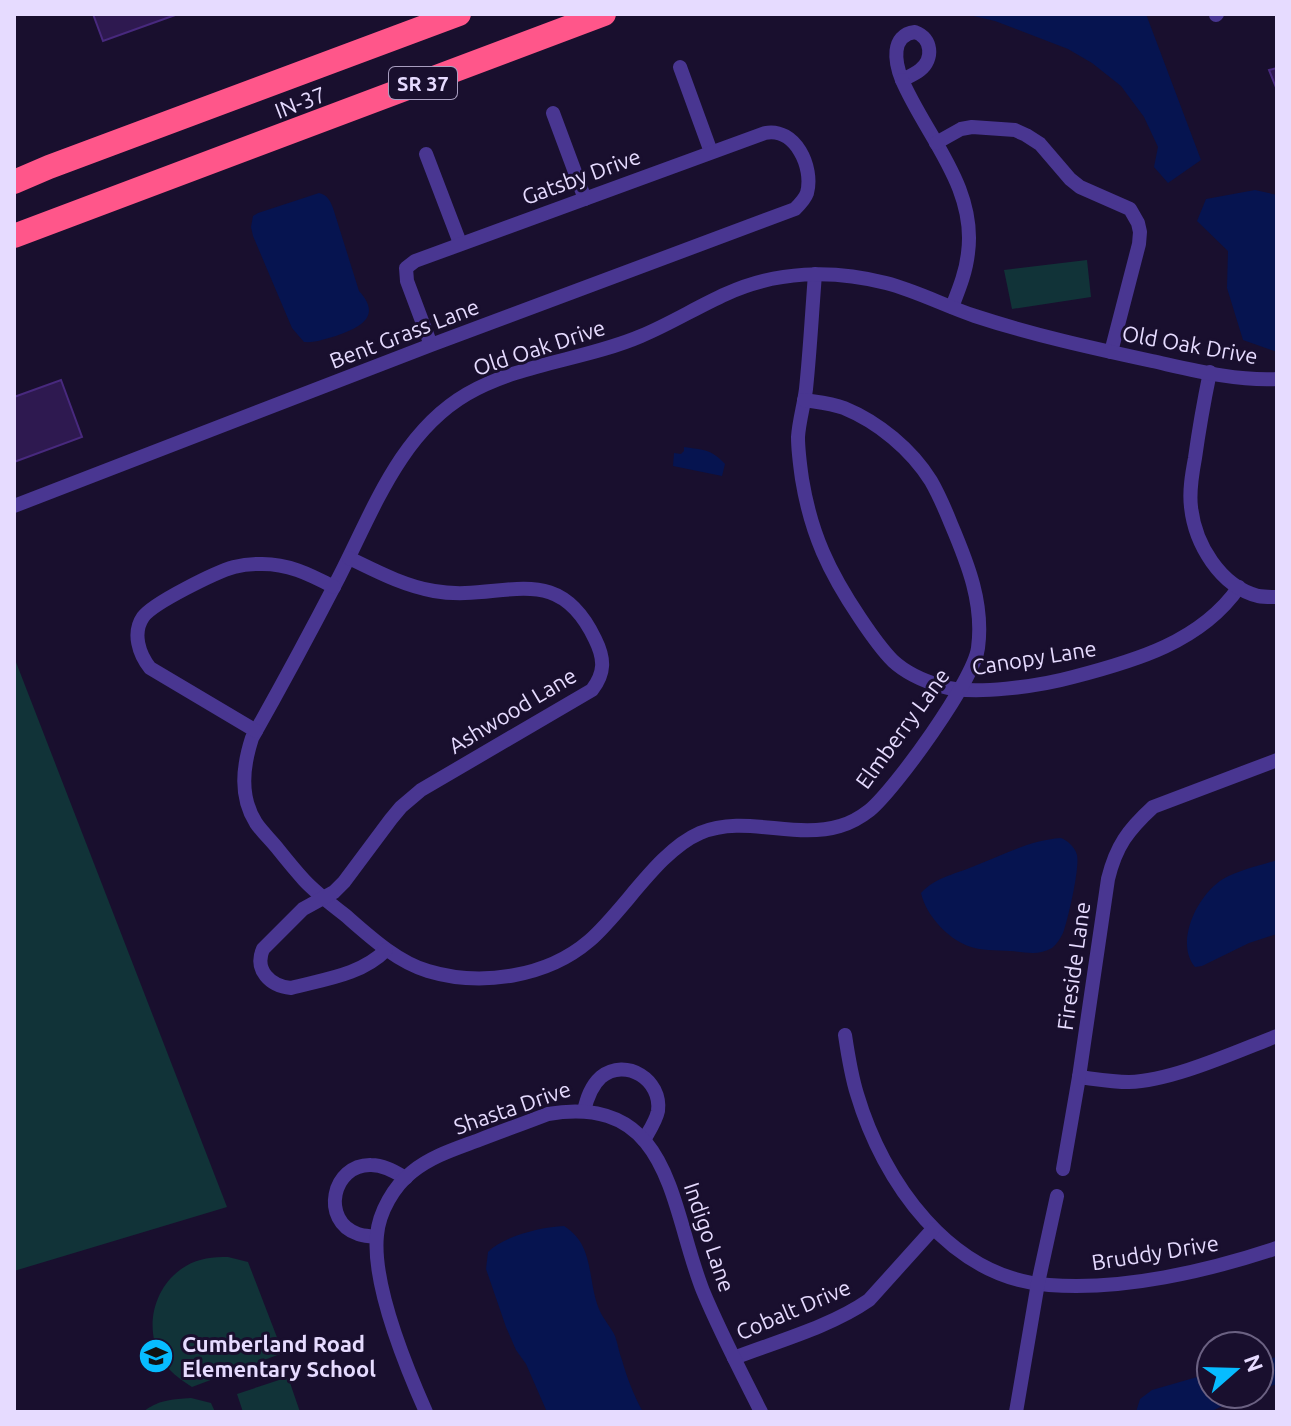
<svg xmlns="http://www.w3.org/2000/svg" width="1291" height="1426" viewBox="0 0 1291 1426" font-family="Ubuntu,sans-serif">
  <style>
    .green { fill: #113338 }
    .water { fill: #061450 }
    .building { fill: #2e1950; stroke: #48297e; stroke-width: 2 }
    .lines { fill: none; stroke-linecap: round; stroke-linejoin: round }
    .street { stroke: #493691; stroke-width: 14 }
    .highway { stroke: #ff568a; stroke-width: 24 }
    .labels { text-anchor: middle; dominant-baseline: central; stroke-width: 6; stroke-linejoin: round; paint-order: stroke }
    .shield { fill: #190f2e; stroke: #a89ec0; stroke-width: 2 }
    .shield-label { font-size: 20px; font-weight: bold; fill: #e6dbff }
    .street-label { font-size: 22px; fill: #e6dbff; stroke: #190f2e }
    .poi-label { font-size: 22px; font-weight: bold; fill: #e6dbff; stroke: #190f2e; text-anchor: start }
  </style>
  <rect width="100%" height="100%" fill="#190f2e"/>
  <g class="green">
    <polygon points="1087,260 1091,297 1012,309 1004,270"/>
    <polygon points="14,657 227,1207 14,1271"/>
    <path d="M228 1257 248 1262 283 1353 192 1387C180 1379 168 1371 161 1358 143 1326 155 1284 186 1266 199 1258 213 1257 228 1257Z"/>
    <polygon points="288,1377 300,1412 243,1412 237,1394"/>
    <path d="M191 1398 211 1403 215 1412H143C157 1400 173 1399 191 1398Z"/>
  </g>
  <g class="water">
    <polygon points="965,14 1146,14 1201,160 1168,183 1154,167 1158,147 1144,117 1121,86 1092,63 1068,49 995,21"/>
    <polygon points="1255,190 1277,195 1277,352 1243,340 1227,288 1228,251 1197,221 1206,199"/>
    <path d="M319 193C328 195 330 201 333 208L359 291C383 317 359 328 336 336 325 339 315 343 304 342L292 328 253 236 251 227 253 216 258 213Z"/>
    <path d="M684 447C704 450 711 449 725 464L722 476 673 466 674 453 681 454 684 451Z"/>
    <path d="M1061 838C1068 841 1075 847 1077 855 1080 867 1068 920 1063 933 1060 939 1057 944 1052 948 1039 956 1025 952 1010 951 997 950 980 951 968 946 947 938 926 915 921 893 937 876 957 874 977 865 1005 854 1031 840 1061 838Z"/>
    <path d="M1277 860V934L1249 943 1202 966 1195 967C1174 942 1198 894 1223 879 1239 870 1259 866 1277 860Z"/>
    <path d="M564 1226C595 1245 587 1280 599 1309 603 1319 611 1327 615 1336 618 1344 619 1353 622 1360 627 1378 634 1396 643 1412H547L526 1364 516 1350 506 1327 486 1269 488 1252C504 1236 541 1227 564 1226Z"/>
    <polygon points="1277,1357 1277,1384 1259,1390 1259,1361"/>
    <polygon points="1211,1373 1211,1394 1247,1394 1210,1412 1136,1412 1140,1399 1152,1390"/>
  </g>
  <g class="building">
    <polygon points="93,14 178,14 103,41"/>
    <polygon points="1277,68 1277,90 1269,70"/>
    <polygon points="61,380 82,437 14,462 14,397"/>
  </g>
  <g class="lines">
    <g class="street">
      <polyline points="1216,15 1217,14"/>
      <path d="M915 32C932 38 934 59 920 70 915 74 908 77 902 80 895 63 890 35 915 32Z"/>
      <polyline points="680,67 711,152"/>
      <path d="M902 80C926 136 977 187 968 253 966 272 959 289 952 307"/>
      <polyline points="553,113 585,199"/>
      <polyline points="936,143 961,129 972,127 1015,130 1026,135 1040,144 1070,179 1080,187 1130,209 1138,223 1140,232 1139,244 1111,352"/>
      <polyline points="426,154 460,243"/>
      <path d="M815 274C812 312 810 351 806 389 804 405 799 421 798 437 798 451 800 465 802 479 811 534 829 572 860 618 870 633 880 648 893 661 906 673 924 681 941 686 972 696 1040 686 1073 677 1135 661 1201 642 1239 587"/>
      <path d="M1210 372C1204 401 1199 429 1195 458 1192 474 1189 491 1191 507 1195 544 1220 586 1258 596 1264 597 1271 597 1277 597"/>
      <path d="M804 400C817 402 831 403 844 408 878 422 911 449 931 481 939 495 945 509 951 524 968 564 984 604 978 648 974 680 896 788 870 810 861 817 851 823 840 826 794 840 745 814 700 833 658 851 624 911 589 941 547 977 481 987 428 971 397 962 369 936 345 915 331 904 316 893 304 880 295 870 286 859 278 849 271 840 262 832 256 823 239 796 243 766 252 738 282 685 311 631 339 577 373 511 400 433 467 394 521 363 585 360 641 336 670 324 697 307 726 294 776 271 832 269 886 283 917 291 945 306 975 316 1033 335 1092 348 1152 361 1193 370 1235 381 1277 379"/>
      <path d="M14 506 431 345 795 209C800 204 805 199 807 193 814 167 795 127 765 133L415 261 406 268 407 281 431 345"/>
      <path d="M349 558C376 571 404 586 434 591 501 603 556 557 595 639 605 659 605 673 592 690L421 790 401 807 391 819 344 882 334 892 303 909 263 949C254 970 270 986 291 988 325 979 361 975 386 950"/>
      <path d="M256 731 150 668C139 654 132 633 143 617 153 603 216 572 234 567 242 565 251 564 259 564 287 563 309 574 334 587"/>
      <path d="M845 1035C848 1055 851 1075 857 1094 883 1182 950 1278 1049 1285 1122 1291 1208 1271 1277 1248"/>
      <path d="M1079 1077C1095 1079 1112 1082 1129 1082 1172 1081 1235 1052 1277 1036"/>
      <path d="M584 1111C587 1098 591 1086 601 1077 626 1057 662 1080 658 1111 656 1121 649 1131 644 1140"/>
      <path d="M1063 1169 1079 1077 1108 879C1116 846 1128 830 1153 807L1277 760"/>
      <path d="M376 1237C370 1236 363 1236 358 1234 320 1221 332 1164 371 1165 384 1165 395 1172 406 1178"/>
      <path d="M734 1358C778 1341 830 1327 869 1300L933 1229"/>
      <path d="M426 1412C406 1367 372 1284 377 1235 379 1212 394 1186 412 1172 432 1156 455 1149 479 1140 502 1131 525 1123 548 1114 672 1093 670 1208 703 1291 720 1332 741 1372 761 1412"/>
      <polyline points="1016,1412 1038,1283 1057,1196"/>
    </g>
    <g class="highway">
      <polyline points="14,182 49,167 459,14"/>
      <polyline points="14,236 604,14"/>
    </g>
  </g>
  <defs>
    <g id="school-disc" transform="scale(1.8)"><circle r="9.5" fill="#07bcff" stroke="#190f2e"/><path d="M0-5L7-2L0 1L-7-2ZM-4 1L0 2.5L4 1V4Q0 6-4 4Z" fill="#111"/></g>
  </defs>
  <g fill-rule="evenodd">
    <use href="#school-disc" x="156" y="1356"/>
  </g>
  <g class="labels">
    <rect class="shield" x="389" y="67" width="68" height="32" rx="6"/>
    <g class="shield-label">
      <text x="423" y="83">SR 37</text>
    </g>
    <g class="street-label">
      <text transform="translate(300 102) rotate(-21)">IN-37</text>
      <text transform="translate(581 176) rotate(-20)">Gatsby Drive</text>
      <text transform="translate(404 333) rotate(-21)">Bent Grass Lane</text>
      <text transform="translate(1190 344) rotate(10)">Old Oak Drive</text>
      <text transform="translate(539 347) rotate(-18)">Old Oak Drive</text>
      <text transform="translate(1034 657) rotate(-9)">Canopy Lane</text>
      <text transform="translate(512 710) rotate(-31)">Ashwood Lane</text>
      <text transform="translate(902 728) rotate(-54)">Elmberry Lane</text>
      <text transform="translate(1073 966) rotate(-82)">Fireside Lane</text>
      <text transform="translate(512 1107) rotate(-19)">Shasta Drive</text>
      <text transform="translate(710 1237) rotate(71)">Indigo Lane</text>
      <text transform="translate(1155 1252) rotate(-9)">Bruddy Drive</text>
      <text transform="translate(793 1309) rotate(-23)">Cobalt Drive</text>
    </g>
    <g class="poi-label">
      <text x="182" y="1343">Cumberland Road<tspan x="182" dy="25">Elementary School</tspan></text>
    </g>
  </g>
  <rect width="1291" height="1426" fill="none" stroke="#e6dbff" stroke-width="32"/>
  <g transform="translate(1235 1370) rotate(70)"><circle r="38" fill="#190f2e" stroke="#6b6182" stroke-width="2"/>
  <path d="M0-6L14 30L0 20L-14 30Z" fill="#07bcff"/>
  <text y="-12" font-size="22" font-weight="bold" text-anchor="middle" fill="#e6dbff">N</text>
  </g>
</svg>
